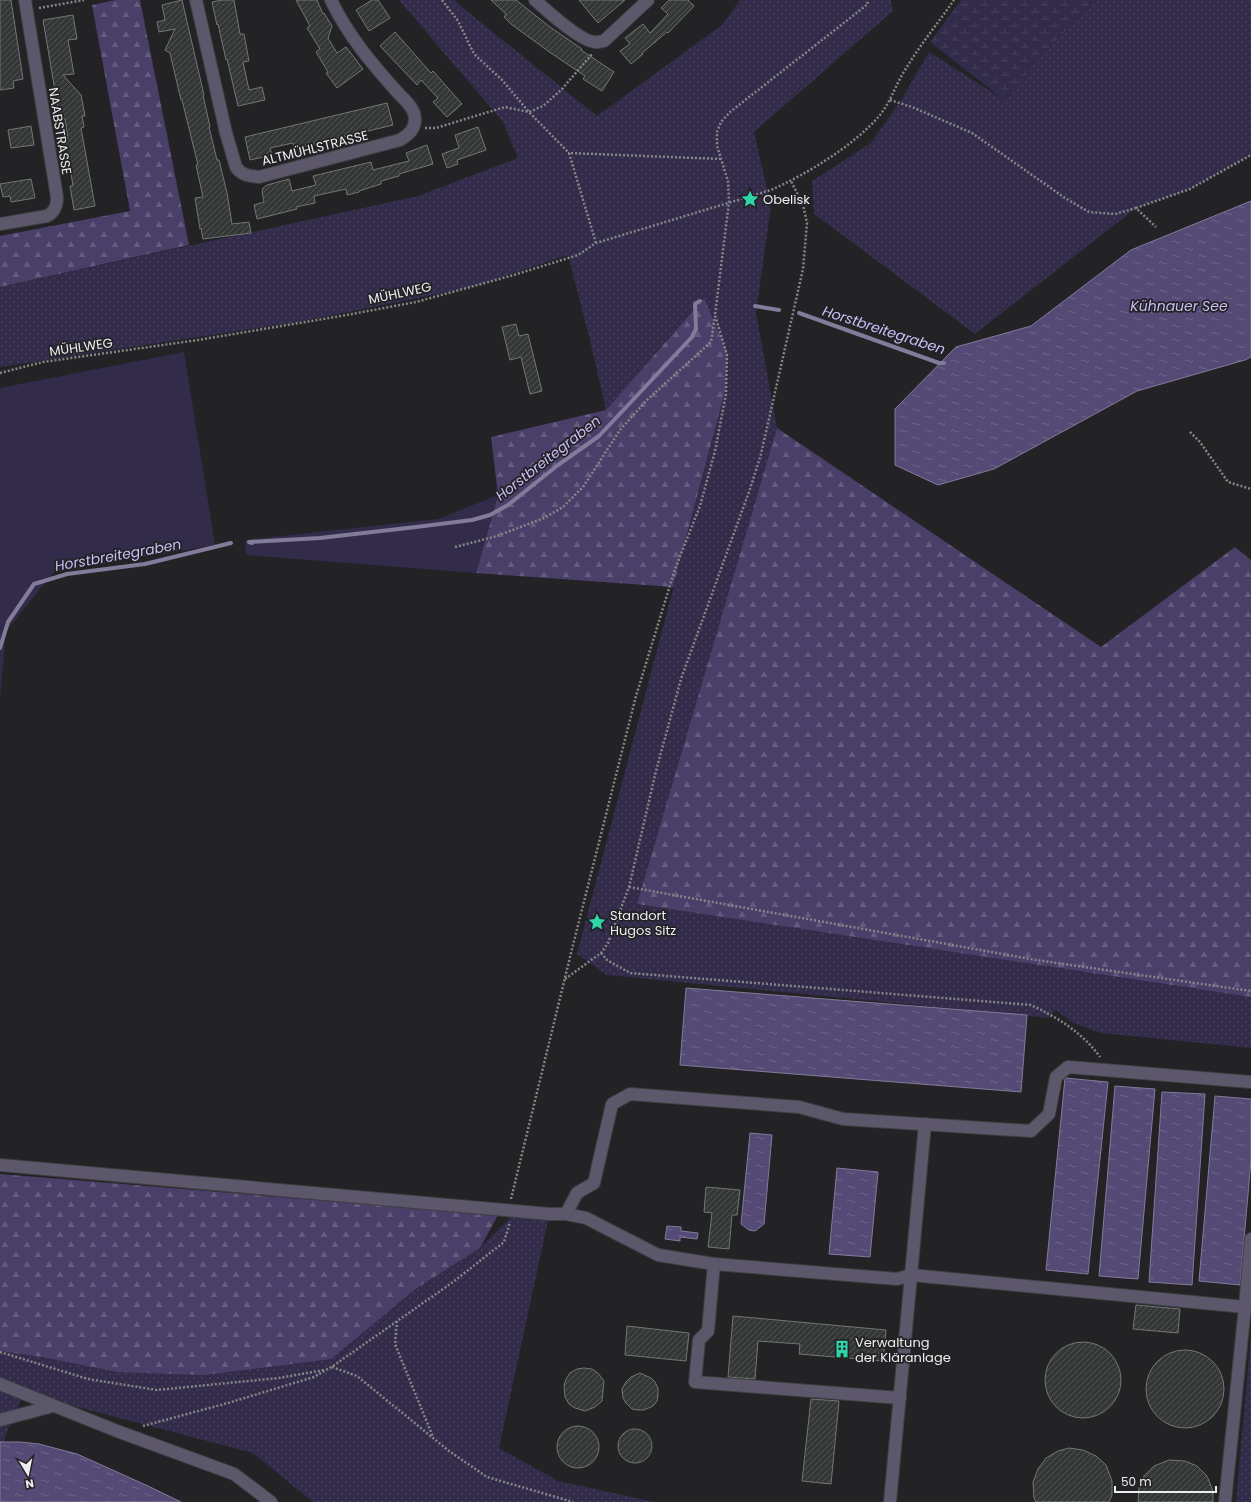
<svg xmlns="http://www.w3.org/2000/svg" width="1251" height="1502" viewBox="0 0 1251 1502" font-family="Poppins,sans-serif">
  <style>
    .grass { fill: url(#grass-dots) }
    .forest { fill: url(#forest-firs) }
    .wetland { fill: url(#wetland-marsh) }
    .garden { fill: #332b4a }
    .water { fill: url(#water-ripples); stroke: #837b9a }
    .lines { fill: none; stroke-linecap: round; stroke-linejoin: round }
    .stream { stroke: #837b9a; stroke-width: 4 }
    .building { fill: url(#building-hatch); stroke: #727775 }
    .minor-casing { stroke: #3f3f41; stroke-width: 14 }
    .path { stroke: #868688; stroke-width: 2.5; stroke-dasharray: 2 2; stroke-linecap: butt }
    .minor { stroke: #5c576b; stroke-width: 12 }
    .labels { text-anchor: middle; dominant-baseline: central; stroke-width: 3.5; stroke-linejoin: round; paint-order: stroke }
    .street-label { font-size: 13px; fill: #eeeef0; stroke: #232225 }
    .poi-label { font-size: 13px; fill: #eeeef0; stroke: #232225; text-anchor: start }
    .water-label { font-size: 14px; font-style: italic; fill: #cbbef7; stroke: #232225 }
  </style>
  <defs>
    <pattern id="grass-dots" width="8" height="8" patternUnits="userSpaceOnUse"><rect width="8" height="8" fill="#332b4a"/><path d="M2 2h.1M6 6h.1" fill="none" stroke="#47405c" stroke-width="1.8" stroke-linecap="round"/></pattern>
    <pattern id="forest-firs" width="22" height="20" patternUnits="userSpaceOnUse"><rect width="22" height="20" fill="#4a3f69"/><path d="M5 1l3.5 6h-7zM16 11l3.5 6h-7z" fill="#645b7f"/></pattern>
    <pattern id="wetland-marsh" width="20" height="14" patternUnits="userSpaceOnUse"><rect width="20" height="14" fill="#332b4a"/><path d="M1 5h8M5 5V1M11 12h8M15 12V8" fill="none" stroke="#47405c"/></pattern>
    <pattern id="water-ripples" width="26" height="14" patternUnits="userSpaceOnUse"><rect width="26" height="14" fill="#554a75"/><path d="M2 4q2-2 4 0t4 0M15 11q2-2 4 0t4 0" fill="none" stroke="#6e6489"/></pattern>
    <pattern id="building-hatch" width="6" height="6" patternUnits="userSpaceOnUse"><rect width="6" height="6" fill="#333736"/><path d="M-1 1l2-2M0 6l6-6M5 7l2-2" fill="none" stroke="#515453"/></pattern>
  </defs>
  <rect width="100%" height="100%" fill="#232225"/>
  <g class="grass">
    <polygon points="399,0 455,0 458,4 597,116 722,25 740,0 891,0 893,11 754,132 771,206 756,313 777,428 637,904 1251,997 1251,1048 1101,1033 1073,1023 1056,1010 1049,1018 607,975 577,954 725,391 703,298 606,410 590,340 568,255 473,287 298,322 0,367 0,287 418,196 518,158 503,122"/>
    <polygon points="1094,0 1251,0 1251,155 1190,189 1136,208 975,334 814,214 812,181 871,143 901,100 929,52 1003,99"/>
    <polygon points="551,1207 499,1448 558,1481 655,1502 313,1502 253,1453 70,1405 26,1390 11,1421 3,1443 0,1442 0,1351 42,1357 414,1290 480,1248 512,1216"/>
    <polygon points="1251,1335 1251,1502 1236,1502"/>
  </g>
  <g class="forest">
    <polygon points="116,0 140,0 189,245 0,287 0,236 130,211 92,5"/>
    <polygon points="704,298 728,354 725,391 673,587 476,573 498,495 491,437 606,410"/>
    <polygon points="777,428 1101,647 1235,547 1251,560 1251,997 637,904"/>
    <polygon points="0,1174 498,1215 480,1248 414,1290 331,1359 203,1375 118,1372 42,1357 0,1351"/>
  </g>
  <polygon class="wetland" points="961,0 1094,0 1003,99 930,42"/>
  <g class="garden">
    <polygon points="184,352 215,545 54,572 6,631 0,699 0,388"/>
    <polygon points="498,495 476,573 246,555 245,540 438,519"/>
  </g>
  <g class="water">
    <polygon points="1251,201 1251,357 1245,360 1137,391 994,469 938,485 895,465 895,409 956,347 1031,326 1131,250"/>
    <polygon points="686,988 1027,1015 1021,1092 680,1065"/>
    <polygon points="1065,1078 1108,1082 1088,1274 1046,1270"/>
    <polygon points="1115,1086 1155,1089 1138,1279 1099,1276"/>
    <polygon points="1162,1092 1205,1094 1192,1285 1149,1282"/>
    <polygon points="1215,1096 1251,1099 1251,1160 1240,1285 1199,1281"/>
    <polygon points="750,1133 772,1135 764,1224 755,1231 749,1230 741,1224"/>
    <polygon points="837,1168 878,1172 870,1257 829,1254"/>
    <polygon points="667,1226 681,1227 681,1231 698,1233 697,1239 680,1237 680,1241 665,1239"/>
    <polygon points="0,1442 20,1442 39,1444 77,1454 148,1486 181,1502 0,1502"/>
  </g>
  <g class="lines">
    <g class="stream">
      <polyline points="755,306 779,310"/>
      <polyline points="799,313 939,363 944,363"/>
      <polyline points="252,543 249,542 320,538 416,527 472,520 490,515 508,505 558,465 599,436 692,337 696,329 695,304 700,301"/>
      <polyline points="0,648 8,622 34,584 67,574 145,564 231,543"/>
    </g>
  </g>
  <g class="building">
    <polygon points="0,0 11,0 23,79 13,81 14,88 0,90"/>
    <polygon points="182,0 204,95 203,95 210,127 209,127 217,160 219,160 227,193 232,224 249,222 251,233 203,239 201,228 200,229 195,198 203,197 196,165 198,165 182,100 181,100 170,53 165,50 175,29 159,32 157,22 165,20 162,5"/>
    <polygon points="222,0 234,0 240,34 244,34 249,61 243,62 249,90 262,87 265,100 238,106 227,59 226,60 218,24 217,25 212,2"/>
    <polygon points="296,0 317,0 323,14 324,13 332,26 328,38 337,53 346,47 363,69 337,88 326,73 328,72 316,52 320,49 307,28 310,26"/>
    <polygon points="372,0 378,0 390,18 369,31 356,10"/>
    <polygon points="491,0 516,0 550,27 582,49 581,50 614,72 602,91 583,79 585,76 548,51 511,24 504,17 506,14"/>
    <polygon points="579,0 625,0 598,23"/>
    <polygon points="669,0 688,0 694,6 668,33 667,32 642,53 643,54 631,64 620,51 630,44 625,38 643,24 650,33 668,14 661,8"/>
    <polygon points="73,15 77,39 68,40 74,74 63,75 81,95 85,116 82,116 84,127 81,128 95,206 74,210 70,186 73,186 69,160 66,160 62,141 68,139 65,119 60,120 43,20"/>
    <polygon points="395,32 431,73 433,71 462,104 447,117 433,102 438,98 421,80 417,85 380,46"/>
    <polygon points="387,103 393,125 294,149 293,143 270,148 272,155 250,160 245,137"/>
    <polygon points="31,126 34,145 11,148 8,130"/>
    <polygon points="478,127 486,150 457,160 458,164 447,168 442,154 459,148 455,135"/>
    <polygon points="427,145 433,164 399,174 399,176 381,181 381,184 359,191 359,192 347,195 346,189 314,196 315,203 296,207 297,209 257,219 254,205 264,202 262,192 263,188 267,185 289,179 292,191 316,185 313,176 371,162 373,170 409,161 406,153"/>
    <polygon points="31,179 35,198 11,202 10,196 3,197 0,184"/>
    <polygon points="516,324 519,336 528,334 542,391 530,394 521,357 510,360 502,327"/>
    <polygon points="706,1187 740,1190 737,1215 732,1215 729,1249 708,1247 712,1213 704,1212"/>
    <polygon points="1136,1305 1180,1309 1178,1333 1133,1329"/>
    <polygon points="733,1316 886,1330 883,1361 799,1354 800,1344 758,1341 755,1379 728,1377"/>
    <polygon points="627,1326 689,1333 686,1361 625,1355"/>
    <circle cx="1083" cy="1380" r="38"/>
    <circle cx="1185" cy="1389" r="39"/>
    <polygon points="584,1368 592,1369 598,1373 604,1381 602,1401 595,1407 585,1411 575,1408 569,1404 565,1397 564,1386 566,1379 570,1373 577,1369"/>
    <polygon points="640,1373 651,1378 655,1382 658,1388 658,1395 657,1401 653,1406 644,1410 638,1410 632,1409 626,1403 623,1398 622,1389 626,1382 631,1377"/>
    <polygon points="811,1399 839,1401 831,1484 802,1481"/>
    <circle cx="578" cy="1447" r="21"/>
    <circle cx="635" cy="1446" r="17"/>
    <polygon points="1069,1448 1083,1450 1096,1456 1106,1465 1112,1481 1112,1495 1109,1502 1036,1502 1034,1498 1033,1482 1038,1469 1046,1458 1058,1451"/>
    <polygon points="1169,1460 1185,1461 1197,1466 1207,1476 1213,1491 1213,1502 1138,1502 1139,1487 1144,1476 1154,1466"/>
  </g>
  <g class="lines">
    <g class="minor-casing">
      <g id="minor">
        <path d="M196 0 226 133 236 167C241 175 249 176 259 177L400 140C408 135 415 130 415 119 415 109 406 101 399 94 373 65 348 36 331 0"/>
        <path d="M535 0C546 10 581 42 595 42 597 43 601 41 604 41L648 0"/>
        <path d="M0 224 47 216C55 212 57 206 57 197L25 0"/>
        <polyline points="0,1165 549,1214 566,1214 586,1218 658,1255 714,1264 897,1279 911,1275 1245,1307 1251,1239"/>
        <polyline points="566,1214 577,1193 594,1183 612,1104 630,1094 799,1107 843,1119 1031,1131 1049,1114 1056,1077 1068,1067 1251,1082"/>
        <polyline points="714,1264 708,1331 699,1340 695,1382 900,1398"/>
        <polyline points="0,1384 117,1431 234,1474 271,1502"/>
        <polyline points="0,1420 53,1406"/>
        <polyline points="890,1502 925,1124"/>
        <polyline points="1225,1502 1245,1307"/>
      </g>
    </g>
    <g class="path">
      <polyline points="442,0 458,21 474,54 502,80 529,112 569,153"/>
      <polyline points="39,8 84,0"/>
      <polyline points="890,100 912,107 972,133 1065,198 1089,212 1115,214 1136,208 1156,227"/>
      <polyline points="425,128 436,128 505,107 529,112 543,106 562,89 592,54"/>
      <polyline points="1136,208 1190,189 1251,155"/>
      <polyline points="596,243 569,153 721,159"/>
      <path d="M0 373 43 362 198 340 341 316 416 302 514 275 578 255 596 243 771 190C807 174 855 145 880 115 891 101 896 84 905 70 920 45 938 23 954 0"/>
      <polyline points="1190,432 1200,442 1228,482 1251,489"/>
      <polyline points="455,547 497,536 544,518 563,507 583,487 620,430 647,400 711,342 715,316"/>
      <polyline points="629,887 1036,960 1251,991"/>
      <path d="M601 953 607 960 630 973 1031 1005C1058 1018 1082 1032 1100 1057"/>
      <polyline points="565,979 601,953 608,943 629,887 656,771 681,679 750,489 761,454 803,269 807,223 803,205 791,181"/>
      <polyline points="511,1199 572,949 636,696 675,569 700,506 715,451 726,394 727,355 715,315 729,202 728,181 717,146 717,132 721,122 730,112 868,4 867,0"/>
      <polyline points="397,1321 395,1344 433,1437"/>
      <polyline points="0,1352 88,1379 157,1390 279,1378 324,1370"/>
      <polyline points="332,1367 357,1376 449,1451 487,1477 573,1502"/>
      <polyline points="143,1426 228,1403 314,1377 333,1366 453,1282 504,1242 510,1222"/>
    </g>
    <use href="#minor" class="minor"/>
  </g>
  <defs>
    <g id="sight-bare" transform="scale(1.38)"><path d="M0-6L1.8-2.2L6-1.7L2.9 1.2L3.7 5.4L0 3.3L-3.7 5.4L-2.9 1.2L-6-1.7L-1.8-2.2Z" fill="#30d4a9" stroke="#232225" stroke-width="2.5" paint-order="stroke"/></g>
    <g id="building-bare" transform="scale(1.38)"><path d="M-4-6H4V6H1V3H-1V6H-4ZM-2.5-4.3h1.7v1.8h-1.7ZM.8-4.3h1.7v1.8H.8ZM-2.5-1h1.7V.8h-1.7ZM.8-1h1.7V.8H.8Z" fill="#30d4a9" stroke="#232225" stroke-width="2.5" paint-order="stroke"/></g>
  </defs>
  <g fill-rule="evenodd">
    <use href="#sight-bare" x="750" y="199"/>
    <use href="#sight-bare" x="597" y="922"/>
    <use href="#building-bare" x="842" y="1349"/>
  </g>
  <g class="labels">
    <g class="street-label">
      <text transform="translate(60 131) rotate(81)">NAABSTRASSE</text>
      <text transform="translate(315 148) rotate(-14)">ALTMÜHLSTRASSE</text>
      <text transform="translate(400 293) rotate(-12)">MÜHLWEG</text>
      <text transform="translate(81 347) rotate(-8)">MÜHLWEG</text>
    </g>
    <g class="poi-label">
      <text x="763" y="199">Obelisk</text>
      <text x="610" y="915">Standort<tspan x="610" dy="15">Hugos Sitz</tspan></text>
      <text x="855" y="1342">Verwaltung<tspan x="855" dy="15">der Kläranlage</tspan></text>
    </g>
    <g class="water-label">
      <text x="1179" y="306">Kühnauer See</text>
      <text transform="translate(884 330) rotate(18)">Horstbreitegraben</text>
      <text transform="translate(548 458) rotate(-38)">Horstbreitegraben</text>
      <text transform="translate(118 555) rotate(-10)">Horstbreitegraben</text>
    </g>
  </g>
  <g transform="translate(28 1474) rotate(170)" stroke="#232225" stroke-width="3" paint-order="stroke">
  <path d="M0-3L7 15L0 10L-7 15Z" fill="#eeeef0"/>
  <text y="-6" font-size="11" font-weight="bold" text-anchor="middle" fill="#eeeef0">N</text>
  </g>
  <path d="M1115 1486v6h101v-6" fill="none" stroke="#eeeef0" stroke-width="2"/>
  <text x="1121" y="1486" font-size="12" fill="#eeeef0" stroke="#232225" stroke-width="3" paint-order="stroke">50 m</text>
</svg>
